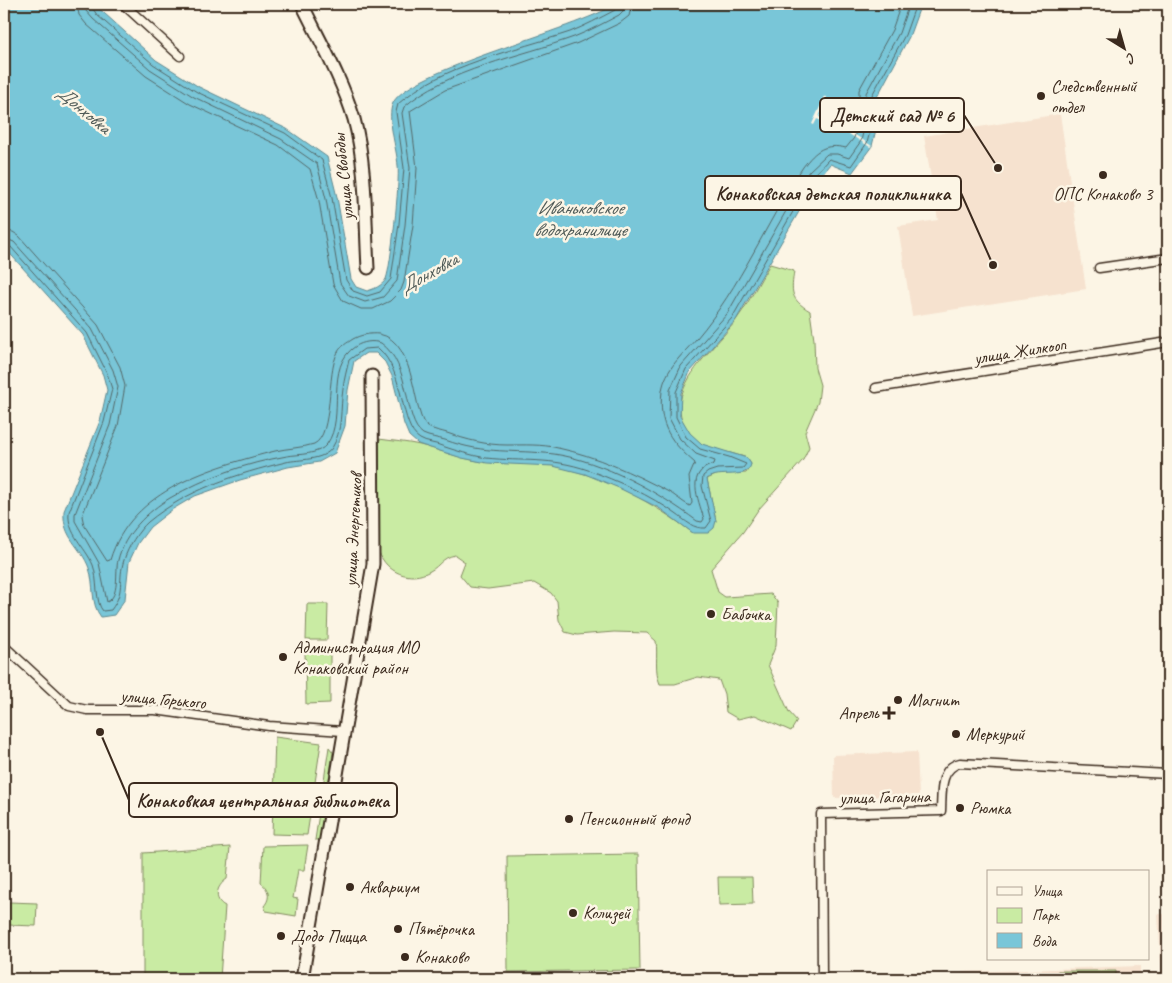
<svg xmlns="http://www.w3.org/2000/svg" width="1172" height="983" viewBox="0 0 1172 983" font-family="Caveat,sans-serif">
  <style>
    .built { fill: #f6e2cf }
    .green { fill: #c9eba3; stroke: #828a60 }
    .water { fill: #79c6d8; stroke: #60888e }
    .pier { fill: #fcf5e5 }
    .lines { fill: none; stroke-linecap: round; stroke-linejoin: round }
    .shore { stroke: #546868; stroke-width: 1 }
    .minor-casing { stroke: #3b2a1e; stroke-width: 11 }
    .secondary-casing { stroke: #3b2a1e; stroke-width: 15 }
    .minor { stroke: #fcf5e5; stroke-width: 8 }
    .secondary { stroke: #fcf5e5; stroke-width: 11 }
    .poi-dot { fill: #3b2a1e; stroke: #fcf5e5; stroke-width: 2 }
    .labels { text-anchor: middle; dominant-baseline: central; stroke-width: 5; stroke-linejoin: round; paint-order: stroke }
    .poi-label { font-size: 18px; fill: #3b2a1e; stroke: #fcf5e5; text-anchor: start }
    .street-label { font-size: 18px; fill: #3b2a1e; stroke: #fcf5e5 }
    .water-label { font-size: 19px; font-style: italic; fill: #4e5956; stroke: #fcf5e5 }
    .leader { fill: none; stroke: #3b2a1e; stroke-width: 2 }
    .callout-dot { fill: #3b2a1e; stroke: #fcf5e5; stroke-width: 2 }
    .callout { fill: #fcf5e5; stroke: #3b2a1e; stroke-width: 2 }
    .callout-label { font-size: 19px; text-anchor: middle; font-weight: bold; fill: #3b2a1e }
  </style>
  <rect width="100%" height="100%" fill="#fcf5e5"/>
  <filter id="ink" filterUnits="userSpaceOnUse"><feTurbulence type="fractalNoise" baseFrequency=".02" numOctaves="2"/><feDisplacementMap in="SourceGraphic" scale="10" xChannelSelector="R" yChannelSelector="G"/><feConvolveMatrix kernelMatrix="1 2 1 2 8 2 1 2 1" color-interpolation-filters="sRGB"/></filter>
  <g filter="url(#ink)">
    <g class="built">
      <polygon points="1060,114 1086,289 912,316 898,226 938,220 924,136"/>
      <polygon points="917,752 919,795 834,798 833,755"/>
      <polygon points="1158,914 1168,914 1168,979 1162,979"/>
      <polygon points="1140,966 1140,979 963,979 962,972"/>
    </g>
    <g class="green">
      <path d="M770 264 794 271C791 292 790 299 810 311L814 340 815 368 820 385 818 402 805 432 809 447 803 460 758 510 743 532 711 569 718 592 725 597 771 594 778 603 776 645 768 665 789 712 797 721 791 731 755 715 738 719 726 712 724 694 719 680 698 677 675 684H660C654 670 658 656 656 641L647 633 614 632 577 635 565 632 559 620 557 601 551 593 534 583 488 589 470 587 460 575 465 562 455 555C441 558 441 565 430 571 410 583 386 572 379 552V439C392 441 407 442 420 445 440 450 458 458 478 461 503 466 529 461 554 466 605 476 652 502 693 533L716 521 707 479 718 474 746 473 751 464 747 458C735 453 708 449 700 443 649 402 708 356 734 323 748 305 758 283 770 264Z"/>
      <polygon points="307,604 328,604 327,640 306,640"/>
      <polygon points="305,651 330,651 330,703 306,704"/>
      <polygon points="275,737 321,743 307,835 272,834"/>
      <polygon points="329,747 333,752 320,840 315,840"/>
      <path d="M308 845 304 870H298L293 898 298 899 296 916 266 911 264 906C271 898 269 889 261 883L263 846Z"/>
      <path d="M230 847 227 879C216 886 213 900 225 906L220 979H143V853Z"/>
      <polygon points="638,854 640,970 508,972 507,856"/>
      <polygon points="718,877 752,877 753,904 719,905"/>
      <polygon points="9,902 37,903 36,926 8,925"/>
      <rect x="1058" y="971" width="58" height="8"/>
    </g>
    <path class="water" d="M4 4H94L156 60 199 87 287 129 327 157 337 197 351 279 356 287 367 291C374 289 382 286 386 279 391 267 400 181 398 166 397 149 386 117 393 103 408 70 576 30 616 4H921L909 37 877 97 878 121 872 146 852 173 830 164 818 179 736 320 690 372 681 393 680 416 690 433 702 444 747 458 751 464C748 481 719 469 707 479L716 521 714 528 708 533H693L659 508 619 488 585 474 553 466 487 463 462 458 418 444 409 436 404 424 392 376 385 362 376 353H366L354 361 348 390 345 426 335 453 319 462 288 467 240 480 195 496 173 509 150 527 138 543 129 562 125 599 114 615 101 617C90 603 95 586 89 568 81 546 62 538 64 511L100 421 107 390 103 375 83 335 4 247Z"/>
    <polygon class="pier" points="825,96 827,97 819,117 849,131 872,146 870,147 844,131 817,119 814,125 812,124"/>
    <g class="lines">
      <g class="shore">
        <polyline points="77,4 79,15 86,24 146,76 190,104 278,145 310,169 319,201 333,284 343,301 361,309 373,309 390,301 401,290 404,282 413,225 417,168 410,111 445,90 578,43 620,23 629,16 632,4"/>
        <path d="M84 4 86 11 93 19 150 69 194 97 281 139 317 164 326 199 340 283 349 296 365 302 383 297 397 281 405 225 410 168 402 113 404 107C445 70 522 56 574 37 589 31 604 23 619 15L623 11 624 4"/>
        <path d="M90 4 97 15 153 64 197 92 285 133 322 160 332 198 346 280 353 291 367 296 380 292 391 279 399 224 404 168 396 112 398 104C441 65 516 50 570 32 585 26 600 18 615 10L618 4"/>
        <path d="M4 231 13 232 19 236 98 325 120 367 125 386 118 426 82 516 84 525 107 561 110 560C131 489 213 467 275 451 288 448 302 448 314 444 334 435 326 372 338 352 341 346 347 343 353 339 360 335 370 333 379 334 418 341 412 419 428 427 433 430 441 431 447 433 467 440 486 445 507 445 524 445 542 444 558 448 596 456 633 473 667 491 675 495 682 502 690 506L692 503 689 477 695 463C671 442 658 426 662 391 665 369 683 354 697 338 741 286 766 223 803 167 816 150 825 143 846 148L854 138 859 121V90L892 30 901 4"/>
        <path d="M4 238 14 242 92 329 113 370 118 387 110 425 75 514V521L99 563 107 602C120 596 115 572 118 560 124 534 148 511 170 498 206 477 247 463 287 456 299 454 319 455 327 444 347 416 323 367 356 346 363 342 372 340 381 343 412 365 403 421 423 434 429 437 438 438 445 440 487 455 512 449 554 454 603 461 658 492 697 521L702 522 704 519C698 498 685 472 714 464L715 461 696 454 680 439 669 418 670 390 681 366 727 314 809 171 827 154H837L849 158 861 141 866 120V93L899 33 909 4"/>
        <path d="M4 244 10 246 87 333 107 373 112 389 104 422 69 512C67 534 85 546 93 565 98 578 95 603 103 611L111 610C126 590 117 581 124 560 128 547 138 531 148 522 188 489 237 474 286 462 299 459 323 461 332 448 343 431 340 408 343 389 344 379 347 369 349 360L364 349 378 348C406 372 399 427 420 439 426 443 436 443 442 446 457 451 470 455 486 458 523 462 551 457 588 470 618 481 650 495 676 514 686 521 693 529 706 528L711 521 702 486 703 476 708 472 717 469 743 468 746 464 729 457 700 449 686 437 676 417V392L686 369 732 318 814 175 829 159 851 166 867 143 873 120 872 95 905 35 916 4"/>
      </g>
      <g class="minor-casing">
        <g id="minor">
          <polyline points="123,4 180,56"/>
          <polyline points="1099,268 1168,258"/>
          <polyline points="876,388 1168,342"/>
          <polyline points="4,646 69,706 87,710 155,710 269,726 343,731"/>
          <path d="M822 979 821 814 941 811C942 793 939 768 960 763L1168 774"/>
        </g>
      </g>
      <g class="secondary-casing">
        <g id="secondary">
          <path d="M302 4C320 41 342 79 354 119 367 167 365 219 368 268"/>
          <polyline points="302,979 373,564 372,376"/>
        </g>
      </g>
      <use href="#minor" class="minor"/>
      <use href="#secondary" class="secondary"/>
    </g>
  </g>
  <g class="poi-dot">
    <circle cx="1041" cy="96" r="5"/>
    <circle cx="1103" cy="175" r="5"/>
    <circle cx="711" cy="614" r="5"/>
    <circle cx="283" cy="657" r="5"/>
    <circle cx="898" cy="700" r="5"/>
    <path d="M886.5 705.5h5v5h5v5h-5v5h-5v-5h-5v-5h5z"/>
    <circle cx="956" cy="734" r="5"/>
    <circle cx="960" cy="808" r="5"/>
    <circle cx="569" cy="819" r="5"/>
    <circle cx="350" cy="887" r="5"/>
    <circle cx="573" cy="913" r="5"/>
    <circle cx="398" cy="929" r="5"/>
    <circle cx="281" cy="936" r="5"/>
    <circle cx="405" cy="957" r="5"/>
  </g>
  <g class="labels">
    <g class="poi-label">
      <text x="1051" y="86">Следственный<tspan x="1051" dy="21">отдел</tspan></text>
      <text x="1103" y="194" text-anchor="middle">ОПС Конаково 3</text>
      <text x="721" y="614">Бабочка</text>
      <text x="293" y="647">Администрация МО<tspan x="293" dy="21">Конаковский район</tspan></text>
      <text x="908" y="700">Магнит</text>
      <text x="879" y="713" text-anchor="end">Апрель</text>
      <text x="966" y="734">Меркурий</text>
      <text x="970" y="808">Рюмка</text>
      <text x="579" y="819">Пенсионный фонд</text>
      <text x="360" y="887">Аквариум</text>
      <text x="583" y="913">Колизей</text>
      <text x="408" y="929">Пятёрочка</text>
      <text x="291" y="936">Додо Пицца</text>
      <text x="415" y="957">Конаково</text>
    </g>
    <g class="street-label">
      <text transform="translate(343 177) rotate(-96)">улица Свободы</text>
      <text transform="translate(1020 351) rotate(-9)">улица Жилкооп</text>
      <text transform="translate(353 530) rotate(-87)">улица Энергетиков</text>
      <text transform="translate(163 699) rotate(5)">улица Горького</text>
      <text transform="translate(885 797) rotate(-1)">улица Гагарина</text>
    </g>
    <g class="water-label">
      <text transform="translate(84 110) rotate(40)">Донховка</text>
      <text x="580" y="208">Иваньковское<tspan x="580" dy="22">водохранилище</tspan></text>
      <text transform="translate(429 273) rotate(-29)">Донховка</text>
    </g>
  </g>
  <path class="leader" d="M998 168L964 115M993 265L961 193M100 732L129 800"/>
  <g class="callout-dot">
    <circle cx="998" cy="168" r="5"/>
    <circle cx="993" cy="265" r="5"/>
    <circle cx="100" cy="732" r="5"/>
  </g>
  <g class="callout">
    <rect x="820" y="98" width="144" height="34" rx="5"/>
    <rect x="705" y="176" width="256" height="34" rx="5"/>
    <rect x="129" y="783" width="268" height="34" rx="5"/>
  </g>
  <g class="callout-label">
    <text x="892" y="122">Детский сад № 6</text>
    <text x="833" y="200">Конаковская детская поликлиника</text>
    <text x="263" y="807">Конаковкая центральная библиотека</text>
  </g>
  <rect width="1172" height="983" fill="none" stroke="#fcf5e5" stroke-width="20"/>
  <rect x="10" y="10" width="1152" height="963" fill="none" stroke="#3b2a1e" stroke-width="2" filter="url(#ink)"/>
  <rect x="987" y="870" width="162" height="90" fill="#fcf5e5" stroke="#afa495"/>
  <rect x="997" y="887" width="25" height="8" fill="#fcf5e5" stroke="#afa495"/>
  <text x="1032" y="896" font-size="15" fill="#3b2a1e">Улица</text>
  <rect x="997" y="908" width="25" height="15" fill="#c9eba3" stroke="#afa495"/>
  <text x="1032" y="920" font-size="15" fill="#3b2a1e">Парк</text>
  <rect x="997" y="933" width="25" height="15" fill="#79c6d8" stroke="#afa495"/>
  <text x="1032" y="946" font-size="15" fill="#3b2a1e">Вода</text>
  <g transform="translate(1124 48) rotate(143)" stroke="#fcf5e5" stroke-width="4" paint-order="stroke">
  <path d="M0-4L9 19L0 12L-9 19Z" fill="#3b2a1e"/>
  <text y="-8" font-size="14" font-weight="bold" text-anchor="middle" fill="#3b2a1e">С</text>
  </g>
</svg>
